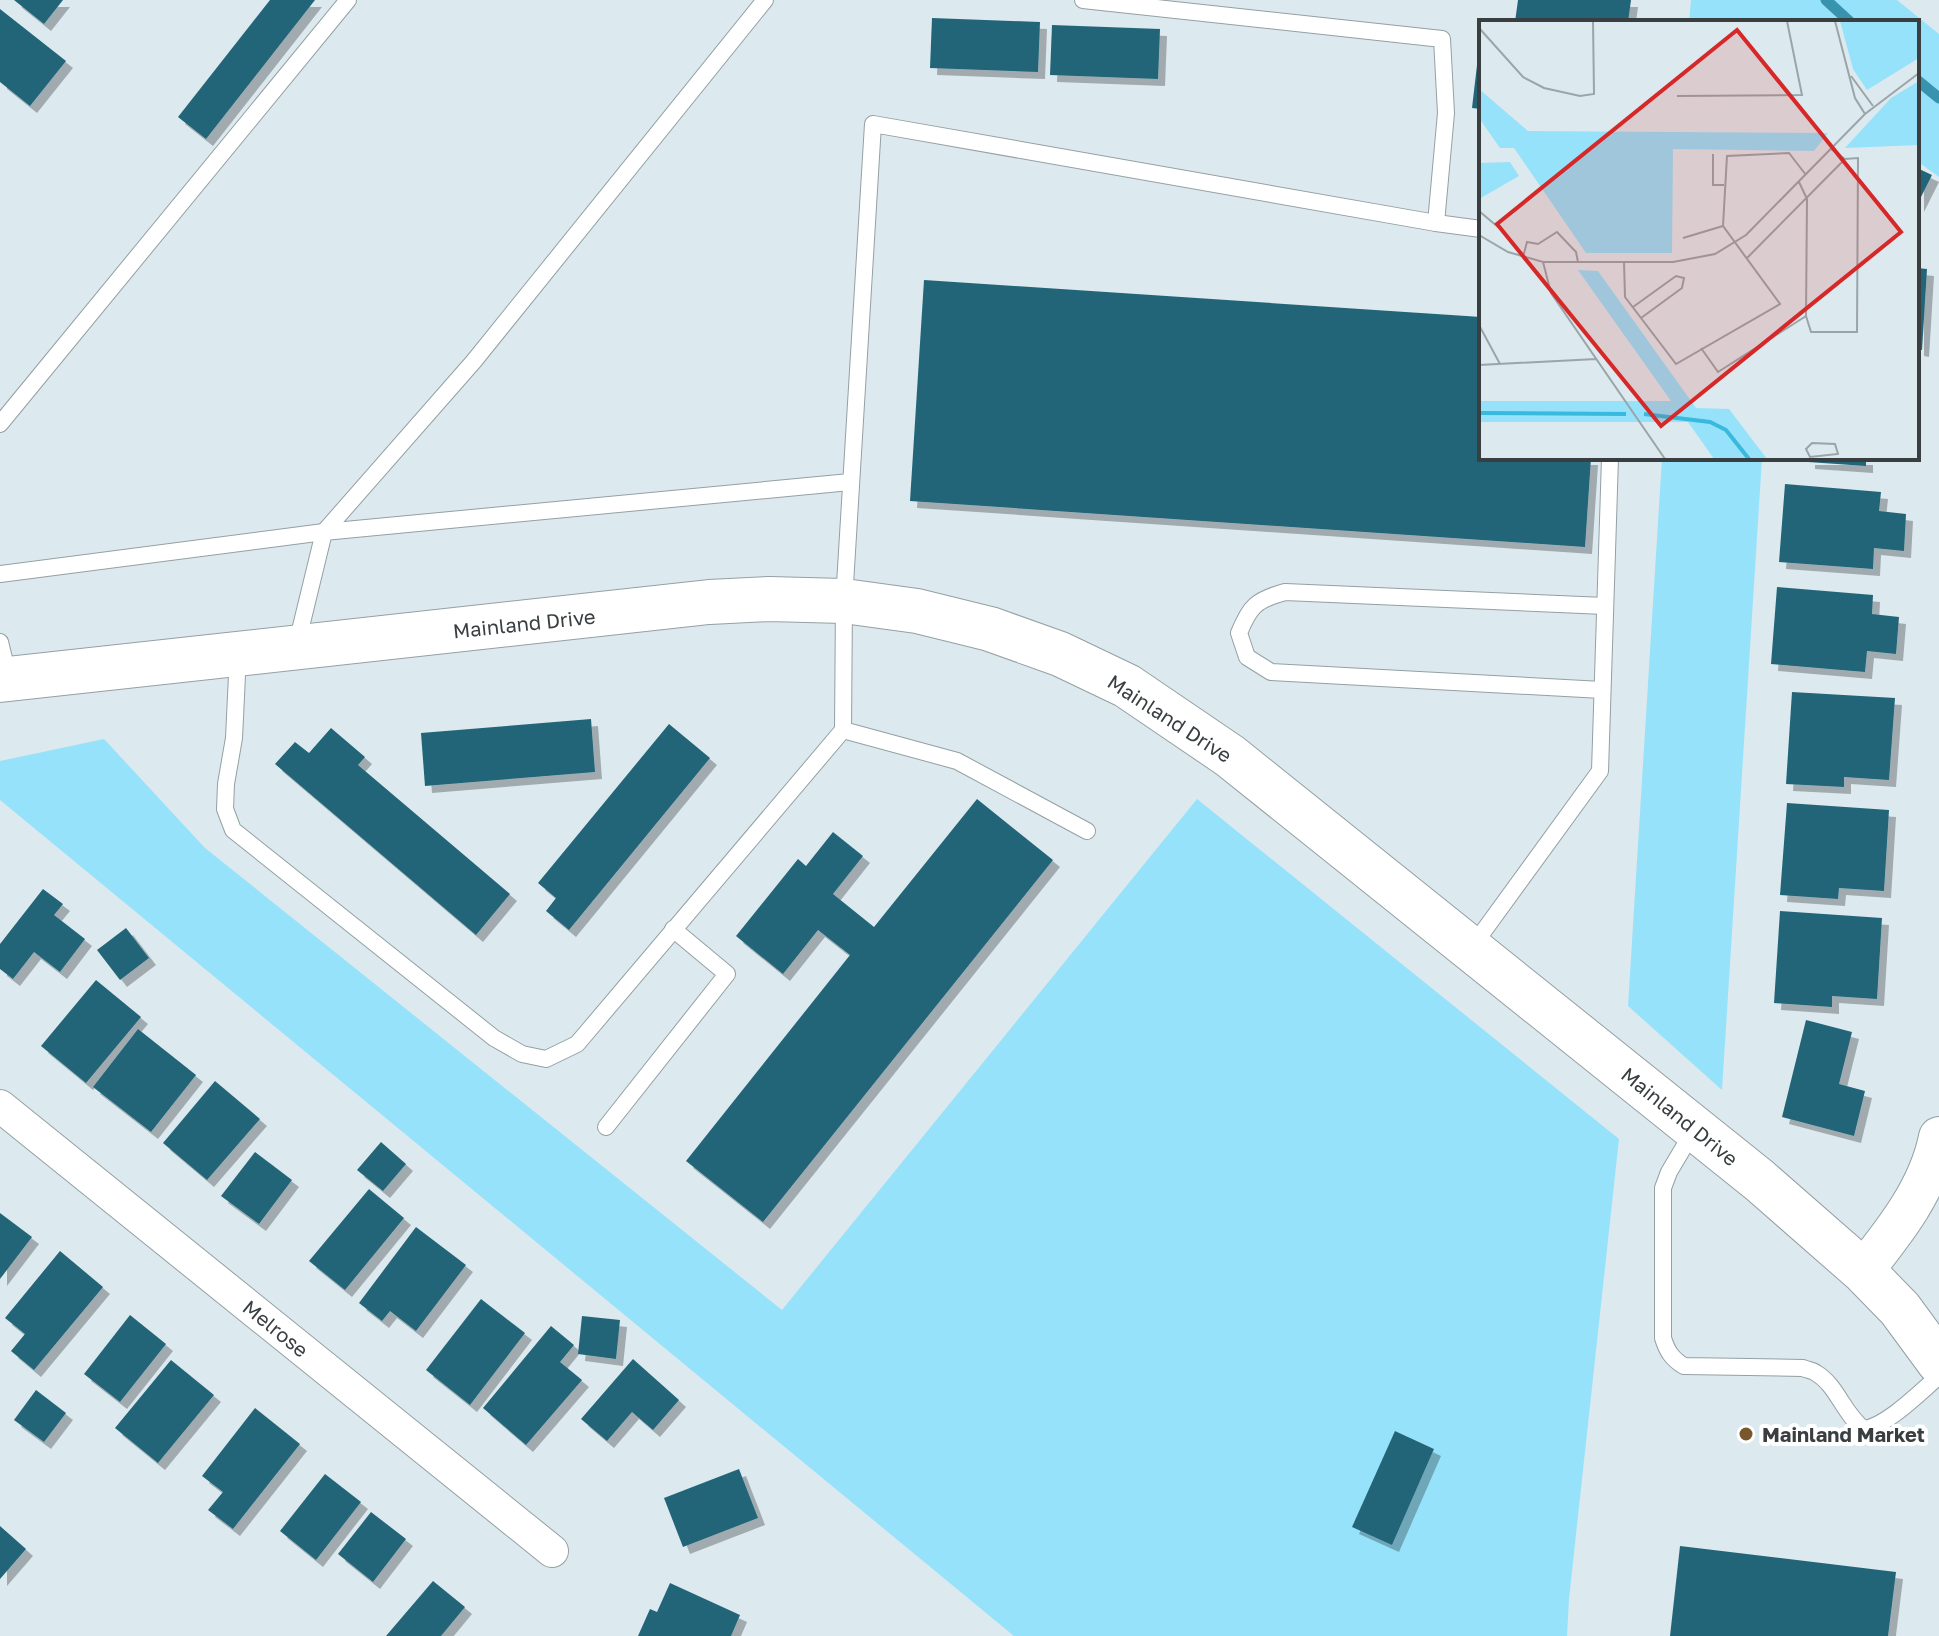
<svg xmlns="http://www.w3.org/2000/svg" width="1939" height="1636" viewBox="0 0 1939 1636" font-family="'Golos Text',sans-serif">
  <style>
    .green { fill: #97e2fb; fill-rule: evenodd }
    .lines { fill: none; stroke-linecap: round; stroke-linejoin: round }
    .stream { stroke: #3894ae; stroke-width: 11 }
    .building { fill: #236578; filter: url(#shadow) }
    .service-casing { stroke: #94a0a4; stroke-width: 18 }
    .minor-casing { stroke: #94a0a4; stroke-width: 34 }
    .tertiary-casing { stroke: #94a0a4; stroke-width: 42 }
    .secondary-casing { stroke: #94a0a4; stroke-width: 46 }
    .service { stroke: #fff; stroke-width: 16 }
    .minor { stroke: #fff; stroke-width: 32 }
    .tertiary { stroke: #fff; stroke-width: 40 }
    .secondary { stroke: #fff; stroke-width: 44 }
    .poi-dot { fill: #78572d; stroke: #fff; stroke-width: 3 }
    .labels { text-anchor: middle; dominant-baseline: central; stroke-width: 8; stroke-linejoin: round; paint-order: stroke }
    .street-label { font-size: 20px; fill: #393e40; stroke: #fff }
    .poi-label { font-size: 20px; font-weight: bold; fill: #393e40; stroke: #fff; text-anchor: start }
    .inset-river { fill: none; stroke: #38b9dd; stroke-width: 4 }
    .inset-road { fill: none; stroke: #9ba5a8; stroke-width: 2 }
    .view { fill: #d62828; fill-opacity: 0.15; stroke: #d62828; stroke-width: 4 }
    .inset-edge { fill: none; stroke: #393e40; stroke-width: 4 }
  </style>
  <defs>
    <filter id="shadow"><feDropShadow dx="7" dy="7" stdDeviation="0" flood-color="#0004"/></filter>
  </defs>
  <rect width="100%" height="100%" fill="#dce9ee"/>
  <g class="green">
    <polygon points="1691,0 1897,0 1939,34 1939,177 1917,161 1917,22 1689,22"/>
    <polygon points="1662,458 1762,458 1722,1090 1628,1006"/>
    <path d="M104 739 205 848 782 1310 1197 799 1619 1139 1569 1599 1567 1636H1014L0 800V761ZM1395 1431 1434 1449 1392 1544Z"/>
  </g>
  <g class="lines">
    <g class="stream">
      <polyline points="1826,0 1850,22"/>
      <polyline points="1917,80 1939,98"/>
    </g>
  </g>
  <g class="building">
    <polygon points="14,0 63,0 44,24"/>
    <polygon points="270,0 315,0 206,139 178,117"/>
    <polygon points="1518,0 1631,0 1628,22 1515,22"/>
    <polygon points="0,9 66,61 30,106 0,82"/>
    <polygon points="932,18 1040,22 1038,72 930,68"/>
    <polygon points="1052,25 1160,29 1158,79 1050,75"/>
    <polygon points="1479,48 1481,48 1481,109 1472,108"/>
    <polygon points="1917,168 1932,175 1917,205"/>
    <polygon points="1917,268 1927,269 1922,350 1917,349"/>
    <polygon points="924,280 1481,317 1481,458 1591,458 1585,547 910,501"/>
    <polygon points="1808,458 1866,458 1866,466 1808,462"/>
    <polygon points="1785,484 1881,492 1879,511 1906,514 1904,551 1874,548 1873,569 1779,562"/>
    <polygon points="1777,587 1873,595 1872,614 1899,617 1896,654 1867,651 1865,672 1771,664"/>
    <polygon points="1792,692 1895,698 1889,780 1844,777 1844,787 1786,784"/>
    <polygon points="591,719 595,772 425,786 421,733"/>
    <polygon points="669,724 710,758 569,930 546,911 556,898 538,883"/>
    <polygon points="331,728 365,757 358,765 510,894 476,935 275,764 295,742 309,753"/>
    <polygon points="977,799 1053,860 763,1222 686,1161 850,955 818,930 783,974 736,936 798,859 806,866 833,832 863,856 833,894 874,927"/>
    <polygon points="1787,803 1889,810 1884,891 1839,888 1838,899 1780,895"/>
    <polygon points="43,889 63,904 54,915 85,939 60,972 34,952 13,979 0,969 0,944"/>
    <polygon points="1780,911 1882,918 1877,999 1832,996 1832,1007 1774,1003"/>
    <polygon points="126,928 149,958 120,980 97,950"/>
    <polygon points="96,980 141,1017 86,1083 41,1046"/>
    <polygon points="1806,1020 1852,1032 1839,1084 1865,1091 1854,1136 1782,1117"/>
    <polygon points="138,1029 196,1075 151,1132 93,1087"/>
    <polygon points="215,1081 260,1119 207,1180 163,1143"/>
    <polygon points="381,1142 406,1164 383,1191 357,1170"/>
    <polygon points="255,1152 292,1180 259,1224 221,1196"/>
    <polygon points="369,1189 404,1218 345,1290 309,1261"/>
    <polygon points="0,1213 32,1237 0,1279"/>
    <polygon points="416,1227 466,1265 416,1331 390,1311 382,1321 359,1303"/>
    <polygon points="60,1251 103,1287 34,1370 11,1351 25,1334 5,1318"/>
    <polygon points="481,1299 525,1333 470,1405 426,1370"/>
    <polygon points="130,1315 166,1344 120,1402 84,1374"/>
    <polygon points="582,1316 620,1320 616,1359 578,1354"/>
    <polygon points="551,1326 574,1345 560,1362 582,1380 526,1445 483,1408"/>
    <polygon points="633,1359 679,1400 653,1430 632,1412 607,1441 581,1419"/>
    <polygon points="171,1360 214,1395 158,1463 115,1428"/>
    <polygon points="36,1390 66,1413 44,1442 14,1420"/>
    <polygon points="255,1408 300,1444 233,1529 208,1510 223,1492 202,1476"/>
    <polygon points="1395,1431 1434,1449 1392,1545 1352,1527"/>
    <polygon points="739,1469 758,1518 683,1547 664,1498"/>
    <polygon points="325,1474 361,1502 316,1560 280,1531"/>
    <polygon points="371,1512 406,1539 373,1582 338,1554"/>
    <polygon points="0,1526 26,1549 0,1579"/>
    <polygon points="1680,1546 1896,1572 1888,1636 1670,1636"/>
    <polygon points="433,1581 465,1607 441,1636 386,1636"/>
    <polygon points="670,1583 740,1615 731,1636 638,1636 650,1609 657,1612"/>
  </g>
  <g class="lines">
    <g class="service-casing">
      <g id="service">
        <polyline points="1083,0 1442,39 1446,113 1436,223"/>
        <polyline points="0,424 348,0"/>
        <polyline points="0,574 324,532 850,482"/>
        <polyline points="0,642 9,679"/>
        <polyline points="297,643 324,532 474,361 765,0"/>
        <polyline points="238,654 234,738 226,784 225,809 233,830 494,1038 522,1054 546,1059 577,1044 843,730"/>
        <path d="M1602 690 1271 672 1247 657 1239 633C1250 606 1256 600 1285 592L1605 606"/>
        <polyline points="1087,831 957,761 843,730 844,601 873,124 1436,223 1481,229"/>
        <polyline points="1472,947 1600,771 1610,458"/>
        <polyline points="606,1127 727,974 673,929"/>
        <path d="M1694 1130 1669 1172 1663 1188V1338C1667 1351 1672 1359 1684 1366L1803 1368C1807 1370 1812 1370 1816 1373 1837 1385 1844 1415 1864 1429 1887 1426 1920 1392 1939 1376"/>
      </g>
    </g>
    <g class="minor-casing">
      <polyline id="minor" points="0,1106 552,1551"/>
    </g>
    <g class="tertiary-casing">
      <path id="tertiary" d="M1863 1271C1895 1231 1929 1188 1939 1137"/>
    </g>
    <g class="secondary-casing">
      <polyline id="secondary" points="0,680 709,602 769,599 844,601 917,611 990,629 1060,654 1127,686 1230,756 1759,1180 1863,1271 1900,1309 1939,1362"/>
    </g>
    <use href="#service" class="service"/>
    <use href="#minor" class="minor"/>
    <use href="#tertiary" class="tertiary"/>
    <use href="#secondary" class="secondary"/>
  </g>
  <circle class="poi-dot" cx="1746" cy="1434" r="8"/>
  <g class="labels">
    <g class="street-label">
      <text transform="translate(524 623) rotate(-6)">Mainland Drive</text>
      <text transform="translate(1170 718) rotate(33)">Mainland Drive</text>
      <text transform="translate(1680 1116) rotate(39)">Mainland Drive</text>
      <text transform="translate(276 1328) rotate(39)">Melrose</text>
    </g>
    <g class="poi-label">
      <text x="1762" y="1434">Mainland Market</text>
    </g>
  </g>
  <g transform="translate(1479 20)">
    <rect width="440" height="440" fill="#dce9ee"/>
    <path d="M361 1H440V38L388 70 374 49ZM440 61V125L366 128 412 78ZM0 69 49 111 349 113 335 131 194 129 193 233H107L35 128H21L0 98ZM31 142 40 156 0 179V143ZM99 250 119 251 217 388 250 389 288 439H235L209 402H0V381H192Z" fill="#97e2fb"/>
    <path class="inset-river" d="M0 393 147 394M165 394 231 402 247 410 270 439"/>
    <path class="inset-road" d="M356 1 376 78 386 94M1 9 44 57 65 68 101 76 115 74 114 1M372 56 394 86M198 76 323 75 308 1M234 134V165H245M440 165V403M0 191 19 207M244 206 248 136 310 133 327 155M0 215 29 232 64 242H194L236 234 267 215 386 94 440 53M44 237 48 222 59 224 78 212 97 232 99 242M268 238 366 139M64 242 72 273 186 439M145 242 146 277 197 344 301 284 244 206 204 218M154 287 197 256 205 258 203 268 162 298M327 296 332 312H378L379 138 366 139 352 129M0 305 21 344M222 328 239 352 327 296 328 179 320 162M0 345 117 339M333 423 356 424 359 434 331 437 327 429Z"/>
    <path class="view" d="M258 10 422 212 182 406 18 204Z"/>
    <rect width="440" height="440" class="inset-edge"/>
  </g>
</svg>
